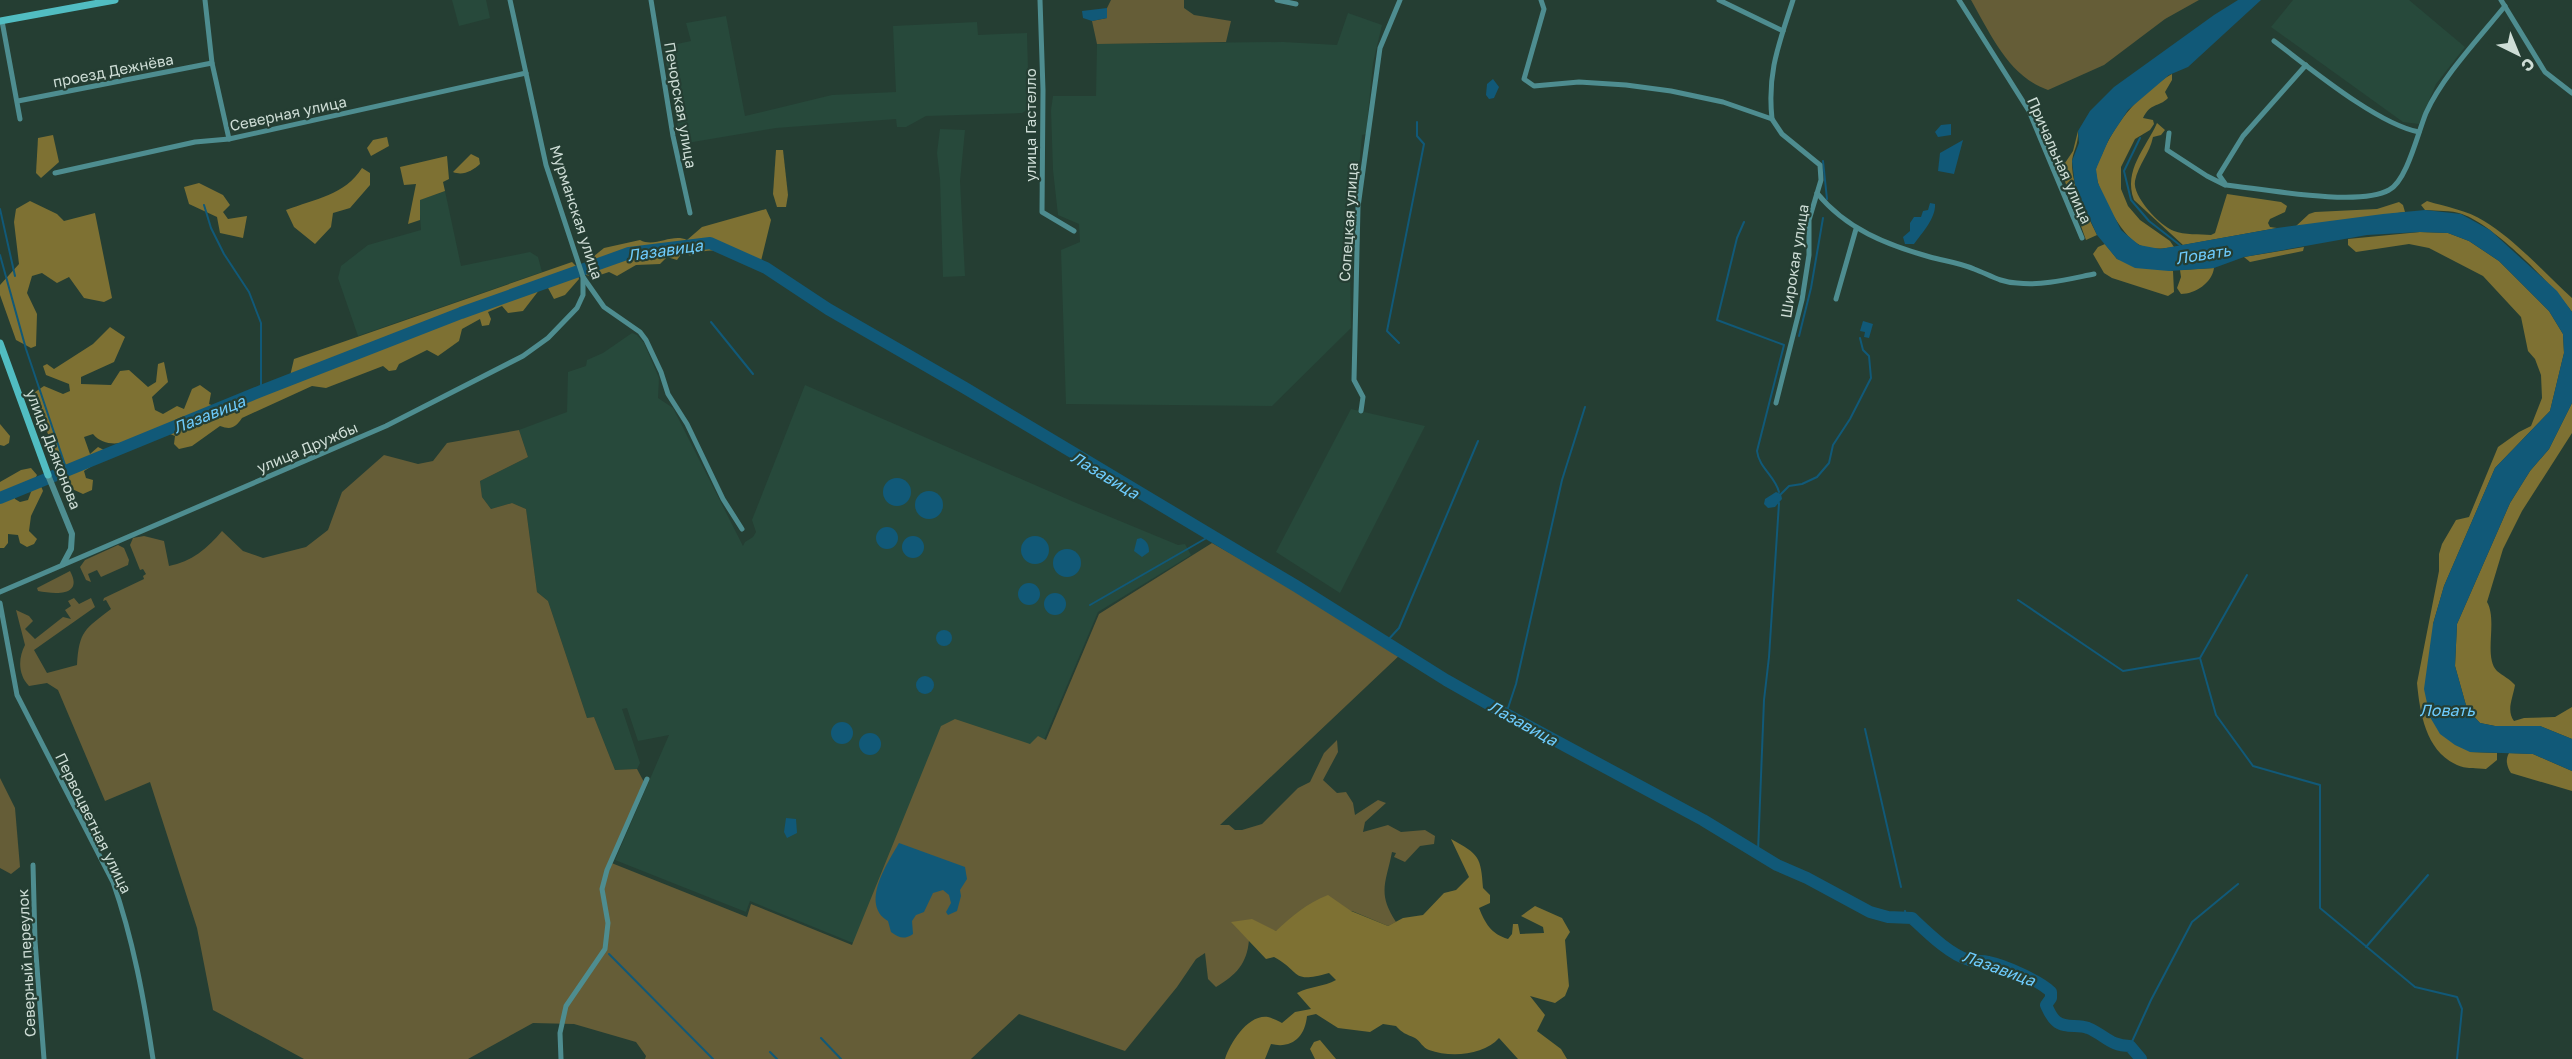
<svg xmlns="http://www.w3.org/2000/svg" width="2572" height="1059" viewBox="0 0 2572 1059" font-family="'Golos Text',sans-serif">
  <style>
    .built { fill: #27493b }
    .green { fill: #655d37 }
    .forest { fill: #7e7133 }
    .water { fill: #115978 }
    .lines { fill: none; stroke-linecap: round; stroke-linejoin: round }
    .stream { stroke: #115978; stroke-width: 2 }
    .river { stroke: #115978; stroke-width: 12 }
    .minor { stroke: #4e8d90; stroke-width: 5 }
    .tertiary { stroke: #4e8d90; stroke-width: 6 }
    .secondary { stroke: #51bdc2; stroke-width: 7 }
    .labels { text-anchor: middle; dominant-baseline: central; stroke-width: 4.5; stroke-linejoin: round; paint-order: stroke }
    .street-label { font-size: 15px; fill: #ceddd6; stroke: #253e33 }
    .water-label { font-size: 16px; font-style: italic; fill: #6eccfe; stroke: #253e33 }
  </style>
  <rect width="100%" height="100%" fill="#253e33"/>
  <g class="built">
    <polygon points="452,0 486,0 490,18 459,26"/>
    <polygon points="2293,0 2409,0 2465,47 2436,84 2419,124 2403,122 2271,27"/>
    <polygon points="1348,13 1382,25 1373,63 1366,134 1362,135 1357,191 1349,193 1351,328 1272,406 1066,404 1061,250 1080,242 1079,224 1058,215 1053,170 1051,110 1053,96 1096,96 1097,44 1283,42 1337,45"/>
    <polygon points="726,16 745,116 832,95 896,92 893,26 977,22 978,35 1027,33 1029,109 1022,113 926,116 906,127 897,127 896,119 776,128 681,144 663,47 691,41 686,23"/>
    <polygon points="940,129 965,130 960,181 965,276 943,277 940,179 937,153"/>
    <polygon points="445,191 461,266 530,252 538,257 542,272 358,336 338,278 341,266 368,245 421,230 419,200"/>
    <polygon points="632,333 637,335 644,343 659,378 658,398 673,408 743,546 745,542 753,537 756,532 752,520 805,385 1074,502 1178,545 1185,544 1191,555 1098,612 1044,740 880,954 750,901 746,912 615,860 669,735 638,741 627,708 622,709 640,763 637,769 615,770 594,717 587,718 548,601 537,592 526,509 512,503 491,509 482,497 480,481 528,457 519,430 567,412 568,372 586,366 587,360 603,353"/>
    <polygon points="1351,409 1425,426 1340,593 1276,552"/>
  </g>
  <g class="green">
    <polygon points="1111,0 1184,0 1184,8 1194,15 1231,21 1226,42 1097,44 1092,21 1107,18 1107,8"/>
    <path d="M1971 0H2199L2165 19 2104 65 2048 90C2009 77 1990 33 1971 0Z"/>
    <path d="M519 430 528 457 480 481 482 497 491 509 512 503 526 509 537 592 548 601 587 718 594 717 615 770 637 769 644 782 609 862 747 917 751 904 852 945 941 726 955 719 1030 744 1038 736 1046 740 1099 614 1212 543 1403 652 1220 825H1229L1235 830H1242L1262 824 1298 788 1310 782 1324 753 1337 740 1338 752 1323 780 1337 793 1346 792 1353 803 1355 815 1378 800 1386 803 1365 822 1363 832 1388 825 1401 832 1425 830 1435 836 1434 844 1420 846 1405 862 1394 857 1396 853 1392 852C1386 883 1377 893 1396 922L1388 926 1352 911 1276 931 1232 922 1249 940C1247 964 1236 975 1216 987L1208 979 1205 953 1196 959 1177 987 1125 1051 1019 1014 971 1059H645L646 1056 636 1042 574 1024 533 1023 468 1059H304L213 1010 197 928 150 782 105 801 58 690 47 683 29 686C18 675 18 658 25 645L16 610 29 616 33 621 25 629 35 639 63 617 71 619 65 610 71 606 68 601 74 598 79 604 91 598 95 607 34 650 47 673 77 665C79 631 85 629 111 609L106 600 103 601 104 598 144 579 143 576 146 574 143 569 140 570 130 545 133 538 144 536 164 541 169 566C191 562 208 548 222 531L243 551 263 558 306 547 328 530 342 492 384 455 418 464 433 461 447 443Z"/>
    <polygon points="118,545 124,548 129,560 128,565 101,577 97,570 88,574 91,582 86,580 80,567 85,560"/>
    <path d="M70 571C84 597 54 594 38 591L37 588Z"/>
    <polygon points="0,778 15,808 20,867 11,874 0,868"/>
  </g>
  <g class="forest">
    <path d="M2172 74V80L2165 92 2168 98C2158 108 2151 102 2143 118L2153 120 2154 124 2150 130 2135 139 2121 167V189L2128 206 2140 220 2170 241 2174 247C2163 249 2148 250 2138 244 2122 236 2094 187 2096 169 2097 164 2101 157 2103 152 2117 120 2142 91 2172 74Z"/>
    <path d="M2157 123 2165 130 2161 135 2153 137C2150 153 2138 165 2135 181 2132 196 2160 226 2174 231 2184 235 2200 234 2211 235L2215 233 2227 194 2281 202 2287 206 2285 212 2270 219 2268 223 2270 227 2277 228 2183 245 2134 200C2123 170 2146 148 2157 123Z"/>
    <path d="M2078 131C2079 145 2072 152 2072 163 2072 189 2087 213 2097 235L2086 240 2063 176 2054 160V155H2060L2065 163 2073 151Z"/>
    <polygon points="53,135 59,162 41,178 36,173 38,138"/>
    <polygon points="387,137 389,146 371,156 367,148 373,140"/>
    <polygon points="776,150 783,150 788,195 786,207 777,207 773,194"/>
    <path d="M471 154 479 158 480 164C472 171 463 176 453 172Z"/>
    <polygon points="447,156 449,179 443,182 445,191 420,200 420,220 408,224 416,184 404,185 400,167"/>
    <path d="M362 168 370 173V185L350 208 333 213 331 227 315 244 294 227 286 210C315 199 345 195 362 168Z"/>
    <polygon points="199,183 223,195 230,205 223,212 228,219 247,216 243,238 220,233 217,217 189,204 184,187"/>
    <polygon points="30,201 57,214 64,221 95,213 112,298 104,302 84,298 69,277 57,283 42,273 32,276 27,293 37,314 36,346 31,348 16,340 0,295 0,285 19,264 14,222 16,209"/>
    <path d="M2427 201C2446 207 2467 210 2484 221 2517 241 2543 272 2572 298V312C2552 284 2494 225 2462 214 2451 210 2436 211 2425 210L2421 205Z"/>
    <polygon points="2399,202 2403,205 2405,212 2295,227 2309,214 2315,212 2377,209"/>
    <path d="M766 209 771 220 761 261 755 266C741 264 744 260 734 254 725 249 699 249 692 256L682 253 677 260 667 257 660 264 636 265 617 276 609 272 594 277 586 275 583 265 604 248 640 240C655 248 672 233 687 240L702 227Z"/>
    <path d="M2420 232 2448 233 2469 241 2499 261 2549 311 2563 334 2564 353 2550 411 2495 468 2444 586 2433 624 2470 752 2497 753V760L2486 769C2477 768 2465 769 2457 765 2426 751 2420 714 2417 683L2439 571V554L2442 544 2456 520 2469 517 2498 447 2519 432 2531 426 2542 398 2541 375 2535 359 2528 351 2521 317 2483 276 2429 248 2409 244 2356 252 2348 245V239Z"/>
    <polygon points="2105,244 2117,259 2173,271 2174,292 2168,296 2112,278 2104,273 2093,254 2098,247"/>
    <polygon points="2304,247 2303,251 2250,262 2244,257"/>
    <path d="M572 262 577 267 579 279 565 295 554 299 548 288 540 289 523 311 508 313 502 306 488 312 491 319 489 325 482 326 480 319 462 329 459 341 438 356 427 350 399 364 396 370 389 371 383 366 326 388 312 386 242 418C235 428 231 430 220 426L192 446 179 449 174 444 175 436 160 430C140 437 110 454 93 434L84 437 90 454 98 447 104 450 105 458 84 471 86 478 93 480 92 490 83 494 70 488 39 412 35 392 44 386 63 394 70 391 69 384 46 375 43 366 47 364 54 369 93 344 110 327 125 337 114 362 81 377V384L111 385 120 371 129 370 148 387 156 382 158 364 164 362 168 382 152 397 155 410 163 414 177 406 184 409 192 389 200 385 211 393 209 404 216 407 290 376 294 359Z"/>
    <path d="M2214 268C2212 283 2195 294 2181 294L2177 288 2181 277 2180 270Z"/>
    <path d="M2572 403V433L2522 511 2503 549 2487 602C2498 621 2483 656 2497 671 2503 676 2510 679 2515 685 2513 698 2506 710 2514 721L2524 718 2555 717 2572 707V739L2540 726H2495L2480 723 2467 709 2455 666 2457 624 2510 503 2530 471 2549 449Z"/>
    <polygon points="0,424 10,436 9,443 4,446 0,445"/>
    <polygon points="31,468 37,475 35,479 13,490 15,499 20,502 28,500 34,484 41,486 43,491 31,516 29,531 37,539 34,544 27,547 20,543 18,535 8,534 8,543 4,548 0,548 0,482 21,470"/>
    <path d="M2509 753 2533 754 2572 771V791L2511 773C2507 767 2505 760 2509 753Z"/>
    <path d="M1451 839C1479 854 1481 857 1483 888L1490 895V903L1479 908C1485 923 1491 934 1508 939L1512 934 1513 924H1518L1520 934 1544 933 1543 927 1521 916 1535 906 1562 918 1570 932 1565 940 1569 986 1565 996 1555 1003 1530 996 1545 1015 1537 1031 1561 1049 1567 1059H1518L1499 1038C1484 1055 1451 1058 1429 1050 1423 1048 1420 1041 1415 1038 1406 1034 1402 1033 1396 1026L1383 1024 1370 1032 1338 1028 1316 1014 1307 1016C1305 1037 1292 1049 1271 1044L1265 1059H1225C1230 1043 1248 1014 1268 1017 1272 1018 1278 1021 1282 1023L1295 1012 1311 1009 1297 993C1310 986 1324 987 1336 980L1329 973C1290 984 1302 972 1274 957L1266 959 1231 922 1252 919 1276 931C1292 916 1307 903 1328 895L1351 911 1388 926 1403 918 1423 915 1444 893 1456 890 1469 877Z"/>
    <polygon points="1320,1040 1336,1059 1337,1059 1315,1059 1310,1049 1314,1042"/>
  </g>
  <g class="water">
    <polygon points="2238,0 2261,0 2188,67 2169,75 2128,110 2109,139 2096,169 2098,183 2121,230 2139,245 2160,249 2277,228 2383,214 2425,210 2461,214 2490,230 2557,291 2572,312 2572,403 2549,449 2530,471 2510,503 2457,624 2455,666 2467,709 2480,723 2495,726 2540,726 2572,739 2572,771 2533,754 2470,752 2455,745 2440,734 2430,717 2424,689 2433,624 2444,586 2495,468 2550,411 2564,353 2563,334 2549,311 2499,261 2469,241 2448,233 2420,232 2367,235 2244,257 2214,268 2169,271 2135,268 2117,259 2097,235 2075,186 2072,161 2079,143 2078,131 2090,111 2114,87 2214,15"/>
    <polygon points="1107,8 1107,18 1092,21 1083,18 1082,11"/>
    <polygon points="1493,79 1499,87 1494,98 1489,99 1486,95 1487,84"/>
    <polygon points="1951,124 1951,135 1938,137 1935,132 1941,125"/>
    <polygon points="1963,140 1954,174 1938,171 1940,153"/>
    <path d="M1930 203 1935 204C1936 218 1922 233 1914 244H1905L1903 237 1910 231V223L1914 217H1921L1923 211 1928 210Z"/>
    <polygon points="1863,321 1873,324 1869,338 1864,337 1865,332 1860,331"/>
    <circle cx="897" cy="492" r="14"/>
    <circle cx="929" cy="505" r="14"/>
    <polygon points="1776,492 1781,494 1782,499 1775,507 1768,508 1764,504 1765,499"/>
    <circle cx="887" cy="538" r="11"/>
    <circle cx="1035" cy="550" r="14"/>
    <circle cx="913" cy="547" r="11"/>
    <path d="M1141 538C1147 541 1149 545 1149 552L1142 557 1134 551 1137 539Z"/>
    <circle cx="1067" cy="563" r="14"/>
    <circle cx="1029" cy="594" r="11"/>
    <circle cx="1055" cy="604" r="11"/>
    <circle cx="944" cy="638" r="8"/>
    <circle cx="925" cy="685" r="9"/>
    <circle cx="842" cy="733" r="11"/>
    <circle cx="870" cy="744" r="11"/>
    <polygon points="786,818 796,819 797,833 787,838 784,832"/>
    <path d="M899 843 965 867 967 879 960 890 961 896 957 911 948 915 946 912 951 903 949 895 943 890 933 893 924 912 916 915 912 921 913 934C904 940 899 938 891 932L888 921C860 904 887 864 899 843Z"/>
  </g>
  <g class="lines">
    <g class="stream">
      <polyline points="2140,138 2124,171 2131,200 2149,221 2181,246"/>
      <polyline points="1823,161 1827,199"/>
      <polyline points="204,205 211,228 224,254 249,292 261,323 261,391"/>
      <polyline points="0,209 15,276"/>
      <path d="M1744 222 1737 238 1717 320 1784 345 1757 451C1759 468 1775 476 1779 492"/>
      <polyline points="0,255 26,349 67,471"/>
      <polyline points="711,322 753,374"/>
      <polyline points="1799,336 1811,288 1823,218"/>
      <polyline points="1399,343 1387,331 1424,144 1417,136 1417,122"/>
      <polyline points="1781,494 1789,486 1802,484 1817,477 1829,463 1833,445 1850,419 1871,378 1869,356 1863,350 1860,338"/>
      <polyline points="2018,600 2123,671 2200,658 2216,715 2253,766 2320,785 2320,908 2415,987 2457,997 2462,1009 2457,1059"/>
      <polyline points="1090,605 1210,536"/>
      <polyline points="1387,641 1399,628 1478,441"/>
      <polyline points="2200,658 2247,575"/>
      <polyline points="1506,714 1516,684 1562,480 1585,407"/>
      <polyline points="1865,729 1901,887"/>
      <polyline points="1758,852 1764,700 1769,657 1779,503"/>
      <polyline points="1905,911 1906,917"/>
      <polyline points="2366,947 2428,875"/>
      <polyline points="609,954 713,1059"/>
      <polyline points="821,1038 841,1059"/>
      <polyline points="2130,1046 2151,1000 2192,922 2238,884"/>
      <polyline points="770,1052 777,1059"/>
    </g>
    <path class="river" d="M0 498 261 391 461 313 629 253 710 243 766 268 828 309 965 388 1296 586 1446 680 1506 714 1703 820 1777 865 1807 878 1870 912 1888 917 1912 918C1927 932 1950 955 1969 960 1975 962 1982 960 1988 962 2004 965 2040 981 2051 992V998L2046 1005C2049 1011 2051 1017 2056 1021 2065 1029 2077 1024 2088 1028 2105 1035 2110 1046 2130 1046L2141 1059"/>
    <g class="minor">
      <polyline points="205,0 212,63 229,139"/>
      <polyline points="510,0 546,165 583,277 604,307 640,332 646,340 661,372 668,394 687,424 723,499 742,529"/>
      <polyline points="651,0 673,136 690,213"/>
      <polyline points="1040,0 1043,90 1042,212 1074,231"/>
      <polyline points="1277,0 1296,4"/>
      <polyline points="1541,0 1544,9 1524,79 1534,86 1579,82 1626,85 1671,91 1723,102 1772,119 1782,134 1820,165 1821,180 1809,220 1809,255 1802,300 1776,403"/>
      <polyline points="1719,0 1783,31"/>
      <polyline points="1959,0 2029,111 2082,238"/>
      <polyline points="2501,0 2545,72 2572,93"/>
      <polyline points="2,21 20,119"/>
      <path d="M2274 41C2310 68 2377 124 2419 132"/>
      <path d="M2306 65 2243 136 2219 175 2226 185C2263 189 2359 207 2389 190 2407 181 2418 132 2426 113 2442 77 2480 37 2505 6"/>
      <polyline points="18,101 212,63"/>
      <path d="M1772 119C1767 72 1779 44 1793 0"/>
      <polyline points="2169,133 2167,150 2207,176 2225,185"/>
      <polyline points="55,173 195,142 229,139 526,73"/>
      <path d="M1817 193C1846 229 1887 245 1930 257 1945 261 1961 263 1974 269 1990 275 1999 282 2017 283 2043 286 2069 279 2094 274"/>
      <polyline points="1836,299 1856,229"/>
      <polyline points="1361,411 1363,397 1354,380 1358,207 1380,48 1400,0"/>
      <polyline points="0,592 386,426 523,356 548,338 577,308 583,295 583,277"/>
      <path d="M0 603 17 695 113 882C133 939 144 999 153 1059"/>
      <polyline points="33,865 35,941 44,1059"/>
      <polyline points="561,1059 560,1033 566,1006 605,949 608,923 602,889 607,870 647,779"/>
    </g>
    <polyline class="tertiary" points="48,475 72,534 71,549 63,564"/>
    <g class="secondary">
      <polyline points="0,21 115,0"/>
      <polyline points="0,343 48,475"/>
    </g>
  </g>
  <g class="labels">
    <g class="street-label">
      <text transform="translate(113 70) rotate(-11)">проезд Дежнёва</text>
      <text transform="translate(681 105) rotate(80)">Печорская улица</text>
      <text transform="translate(288 113) rotate(-12)">Северная улица</text>
      <text transform="translate(1030 125) rotate(-90)">улица Гастелло</text>
      <text transform="translate(2060 160) rotate(66)">Причальная улица</text>
      <text transform="translate(577 212) rotate(72)">Мурманская улица</text>
      <text transform="translate(1348 222) rotate(-86)">Сопецкая улица</text>
      <text transform="translate(1794 261) rotate(-81)">Широкая улица</text>
      <text transform="translate(307 447) rotate(-23)">улица Дружбы</text>
      <text transform="translate(54 449) rotate(69)">улица Дьяконова</text>
      <text transform="translate(94 823) rotate(64)">Первоцветная улица</text>
      <text transform="translate(26 963) rotate(-93)">Северный переулок</text>
    </g>
    <g class="water-label">
      <text transform="translate(665 250) rotate(-8)">Лазавица</text>
      <text transform="translate(2203 254) rotate(-9)">Ловать</text>
      <text transform="translate(209 414) rotate(-22)">Лазавица</text>
      <text transform="translate(1105 475) rotate(31)">Лазавица</text>
      <text x="2447" y="710">Ловать</text>
      <text transform="translate(1523 723) rotate(29)">Лазавица</text>
      <text transform="translate(1999 968) rotate(20)">Лазавица</text>
    </g>
  </g>
  <g transform="translate(2518 54) rotate(137)" stroke="#253e33" stroke-width="4.5" paint-order="stroke">
  <path d="M0-4.5L10 22L0 15L-10 22Z" fill="#ceddd6"/>
  <text y="-9" font-size="16" font-weight="bold" text-anchor="middle" fill="#ceddd6">С</text>
  </g>
</svg>
